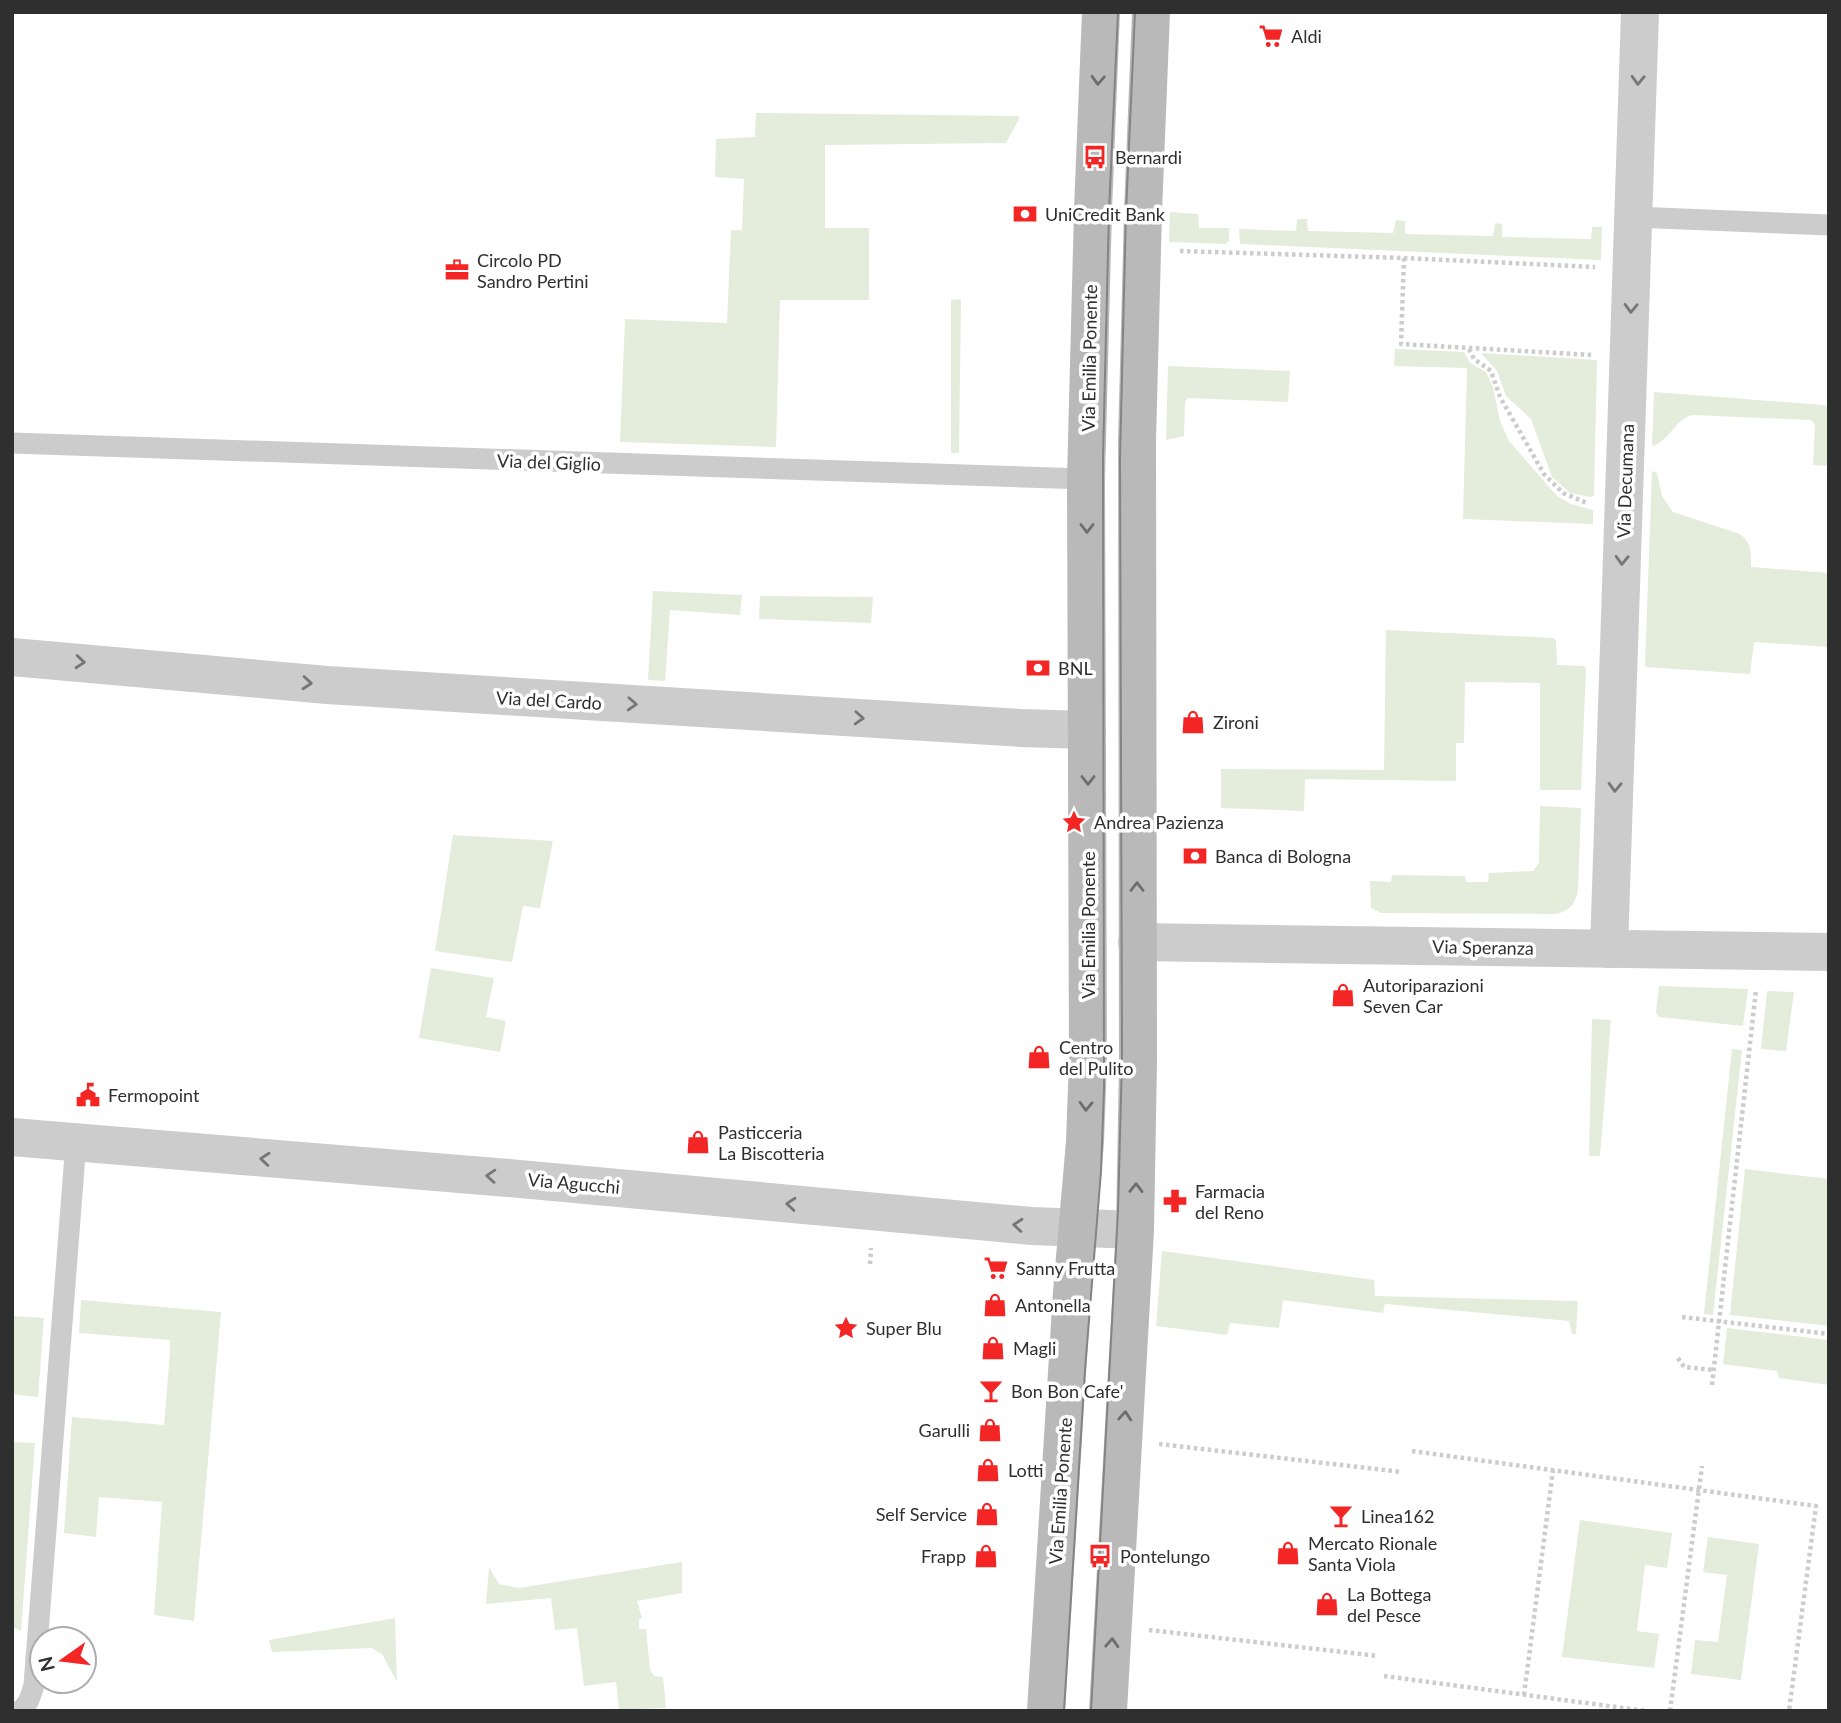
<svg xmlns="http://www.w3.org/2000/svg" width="1841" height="1723" viewBox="0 0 1841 1723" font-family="Lato,sans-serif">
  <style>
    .green { fill: #e4eddc }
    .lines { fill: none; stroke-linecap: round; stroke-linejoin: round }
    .path { stroke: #ccc; stroke-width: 4.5; stroke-dasharray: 3.5 3.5; stroke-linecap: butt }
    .service { stroke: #ccc; stroke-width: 21 }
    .minor { stroke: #ccc; stroke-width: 38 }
    .tertiary { stroke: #ccc; stroke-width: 38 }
    .secondary { stroke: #b9b9b9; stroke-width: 38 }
    .tram { stroke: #848484; stroke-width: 2 }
    .oneway { stroke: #6d6d6d }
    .oneway2 { stroke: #767676 }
    .labels { text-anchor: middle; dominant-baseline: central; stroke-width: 7; stroke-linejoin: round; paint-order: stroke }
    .poi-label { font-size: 18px; fill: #2f2f2f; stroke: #fff; text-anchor: start }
    .street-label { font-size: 18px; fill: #2f2f2f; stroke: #fff }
  </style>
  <rect width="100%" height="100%" fill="#fff"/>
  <g class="green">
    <polygon points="756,113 1019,116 1019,119 1006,143 825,145 825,228 869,228 869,300 780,300 776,447 620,442 625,319 727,323 731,230 742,230 744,179 715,177 716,139 755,137"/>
    <polygon points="1170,212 1198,214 1199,228 1229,228 1229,241 1226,244 1169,242"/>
    <polygon points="1297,219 1307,219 1308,231 1393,233 1396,220 1405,221 1405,234 1493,236 1495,223 1502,224 1502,237 1591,239 1592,227 1602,227 1601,260 1240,244 1239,229 1296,231"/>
    <polygon points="961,299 959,453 951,453 951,300"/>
    <polygon points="1395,349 1464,352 1470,363 1486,372 1493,387 1500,421 1509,441 1557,496 1571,504 1593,510 1593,524 1463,519 1467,368 1394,366"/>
    <polygon points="1481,353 1597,360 1594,495 1591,497 1570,493 1552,477 1531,419 1506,396 1497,371"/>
    <polygon points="1168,366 1290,371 1288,402 1188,398 1185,402 1184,436 1166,440"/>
    <path d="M1654 392 1824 405 1829 408V466L1813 465 1815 424 1811 420 1692 415C1673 421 1670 441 1652 446Z"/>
    <path d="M1652 471 1657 473 1662 496 1673 512 1740 534C1752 543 1751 553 1751 567L1829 573V647L1754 642 1750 674 1645 667Z"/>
    <polygon points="653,591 742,595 740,615 670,610 665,681 648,680"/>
    <polygon points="760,596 873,597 871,623 759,619"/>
    <polygon points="1386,630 1553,638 1556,640 1557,665 1584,666 1586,669 1581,790 1540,790 1540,683 1465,682 1464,743 1456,743 1456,781 1305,779 1304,811 1221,808 1221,769 1384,770"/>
    <path d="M1540 806 1581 808 1578 890C1575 904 1571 910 1556 914L1381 913 1371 908 1370 881 1391 882 1392 875 1465 876 1466 882H1488L1489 873 1533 871 1539 863Z"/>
    <polygon points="453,835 553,841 540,908 523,906 512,962 435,951"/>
    <polygon points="431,968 494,978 486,1017 506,1021 500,1052 419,1038"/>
    <polygon points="1659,986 1748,989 1743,1026 1659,1017 1656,1012"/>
    <polygon points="1767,991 1794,992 1786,1051 1761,1049"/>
    <polygon points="1592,1019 1611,1020 1600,1156 1589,1156"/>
    <polygon points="1732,1049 1742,1050 1713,1315 1704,1314"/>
    <polygon points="1745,1169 1829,1179 1829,1326 1730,1315"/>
    <polygon points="1162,1251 1374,1280 1375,1296 1578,1301 1576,1334 1572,1334 1569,1321 1385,1304 1383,1313 1283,1300 1279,1328 1230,1323 1227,1335 1156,1326"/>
    <polygon points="81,1300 221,1312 194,1621 154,1615 162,1502 99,1497 96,1537 64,1533 72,1417 164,1425 170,1352 170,1340 79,1333"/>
    <polygon points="12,1316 44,1318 38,1397 12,1394"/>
    <polygon points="1727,1328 1829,1340 1829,1385 1779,1378 1777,1371 1723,1364"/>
    <polygon points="12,1442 35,1443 21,1631 12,1627"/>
    <polygon points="1580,1520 1672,1533 1667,1568 1645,1565 1637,1631 1659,1634 1654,1668 1562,1657"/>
    <polygon points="1708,1537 1759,1544 1741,1680 1691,1674 1695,1640 1718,1642 1727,1575 1703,1572"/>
    <polygon points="682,1562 682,1593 637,1601 642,1618 639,1619 639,1629 646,1629 650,1669 654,1676 663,1677 666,1708 619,1710 616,1682 584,1686 577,1628 555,1630 551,1598 486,1604 489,1567 499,1584 519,1588"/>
    <polygon points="395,1618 397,1682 382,1654 371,1648 272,1652 269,1640"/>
  </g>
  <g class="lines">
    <g class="path">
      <polyline points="1180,251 1404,258 1595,267"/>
      <polyline points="1404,258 1401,344 1592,355"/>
      <polyline points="1469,349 1474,359 1491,371 1500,397 1544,474 1563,493 1587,503"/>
      <polyline points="870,1264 871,1248"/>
      <polyline points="1682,1317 1829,1334"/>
      <polyline points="1678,1358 1684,1367 1714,1370"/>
      <polyline points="1712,1385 1756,990"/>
      <polyline points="1159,1444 1402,1472"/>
      <polyline points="1412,1451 1816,1506 1789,1711"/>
      <polyline points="1149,1630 1378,1656"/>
      <polyline points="1384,1676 1646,1711"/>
      <polyline points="1524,1695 1553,1470"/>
      <polyline points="1670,1711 1702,1466"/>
    </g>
    <g class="service">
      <polyline points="1634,217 1829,225"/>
      <polyline points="12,443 1086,479"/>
      <path d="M19 1711C29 1705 31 1695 34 1685L76 1142"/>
    </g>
    <g class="minor">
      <polyline points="12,657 327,685 1021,728 1087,730"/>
      <polyline points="1137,942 1829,952"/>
      <polyline points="1609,949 1640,12"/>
    </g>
    <polyline class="tertiary" points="12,1137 508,1178 1032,1226 1135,1230"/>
    <g class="secondary">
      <polyline points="1046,1711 1072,1292 1085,1142 1088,1060 1086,479 1093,210 1101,12"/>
      <polyline points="1108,1711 1135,1230 1138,1062 1137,441 1143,212 1151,12"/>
    </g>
    <g class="tram">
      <polyline points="1064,1711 1085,1370 1101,1171 1104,1088 1103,457 1109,211 1118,12"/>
      <polyline points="1091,1711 1118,1211 1122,1059 1120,458 1126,212 1135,12"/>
    </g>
  </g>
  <defs><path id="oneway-chevron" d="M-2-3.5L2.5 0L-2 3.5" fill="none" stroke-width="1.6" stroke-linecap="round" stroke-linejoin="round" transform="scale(1.75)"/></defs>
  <g class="oneway">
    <use href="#oneway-chevron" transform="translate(1098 80) rotate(93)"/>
    <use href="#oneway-chevron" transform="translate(1087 528) rotate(90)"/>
    <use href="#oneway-chevron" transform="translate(1088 780) rotate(90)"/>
    <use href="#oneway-chevron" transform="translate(1137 887) rotate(-90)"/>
    <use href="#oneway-chevron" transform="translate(1086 1106) rotate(92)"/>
    <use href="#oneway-chevron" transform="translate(1136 1188) rotate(-89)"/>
    <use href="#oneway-chevron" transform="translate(1125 1416) rotate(-86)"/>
    <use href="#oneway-chevron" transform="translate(1112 1643) rotate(-87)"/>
  </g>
  <g class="oneway2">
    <use href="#oneway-chevron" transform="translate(1638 80) rotate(92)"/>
    <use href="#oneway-chevron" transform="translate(1631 308) rotate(92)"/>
    <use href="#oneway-chevron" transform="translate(1622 560) rotate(92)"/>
    <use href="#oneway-chevron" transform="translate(80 662) rotate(5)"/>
    <use href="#oneway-chevron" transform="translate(307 683) rotate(5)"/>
    <use href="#oneway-chevron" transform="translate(632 704) rotate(3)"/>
    <use href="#oneway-chevron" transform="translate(859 718) rotate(3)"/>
    <use href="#oneway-chevron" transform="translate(1615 787) rotate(92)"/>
    <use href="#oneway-chevron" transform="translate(265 1159) rotate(-175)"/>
    <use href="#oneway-chevron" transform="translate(491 1176) rotate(-176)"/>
    <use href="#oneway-chevron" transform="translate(791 1204) rotate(-175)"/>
    <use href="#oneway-chevron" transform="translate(1018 1225) rotate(-175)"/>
  </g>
  <defs>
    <g id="supermarket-bare" transform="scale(1.89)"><path d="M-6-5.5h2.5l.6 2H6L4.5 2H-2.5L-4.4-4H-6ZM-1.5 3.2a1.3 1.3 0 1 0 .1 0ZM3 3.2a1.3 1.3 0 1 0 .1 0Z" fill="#f32525" stroke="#fff" stroke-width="2.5" paint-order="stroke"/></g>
    <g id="bus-bare" transform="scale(1.89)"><path d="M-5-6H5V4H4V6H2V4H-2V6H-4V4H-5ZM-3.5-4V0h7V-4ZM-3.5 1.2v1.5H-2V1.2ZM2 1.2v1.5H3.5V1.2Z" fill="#f32525" stroke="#fff" stroke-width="2.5" paint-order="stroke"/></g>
    <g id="bank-bare" transform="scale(1.89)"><path d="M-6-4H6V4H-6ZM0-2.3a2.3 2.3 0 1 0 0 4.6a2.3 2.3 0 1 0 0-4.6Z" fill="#f32525" stroke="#fff" stroke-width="2.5" paint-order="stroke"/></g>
    <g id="office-bare" transform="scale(1.89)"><path d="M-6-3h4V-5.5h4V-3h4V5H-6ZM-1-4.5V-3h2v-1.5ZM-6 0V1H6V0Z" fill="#f32525" stroke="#fff" stroke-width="2.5" paint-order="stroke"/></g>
    <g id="shop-bare" transform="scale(1.89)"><path d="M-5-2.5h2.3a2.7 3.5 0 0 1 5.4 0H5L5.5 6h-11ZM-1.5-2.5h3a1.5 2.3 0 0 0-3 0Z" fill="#f32525" stroke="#fff" stroke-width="2.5" paint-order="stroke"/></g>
    <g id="sight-bare" transform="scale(1.89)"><path d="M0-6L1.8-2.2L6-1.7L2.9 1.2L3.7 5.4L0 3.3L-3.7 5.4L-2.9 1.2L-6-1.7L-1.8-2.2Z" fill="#f32525" stroke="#fff" stroke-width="2.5" paint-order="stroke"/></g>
    <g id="civic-bare" transform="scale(1.89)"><path d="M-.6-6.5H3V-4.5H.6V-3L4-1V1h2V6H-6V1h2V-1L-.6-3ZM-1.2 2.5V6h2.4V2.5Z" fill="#f32525" stroke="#fff" stroke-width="2.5" paint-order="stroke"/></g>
    <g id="pharmacy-bare" transform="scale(1.89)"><path d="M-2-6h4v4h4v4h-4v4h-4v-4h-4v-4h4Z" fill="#f32525" stroke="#fff" stroke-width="2.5" paint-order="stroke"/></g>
    <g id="bar-bare" transform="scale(1.89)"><path d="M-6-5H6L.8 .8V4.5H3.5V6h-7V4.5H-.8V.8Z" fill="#f32525" stroke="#fff" stroke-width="2.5" paint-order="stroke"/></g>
  </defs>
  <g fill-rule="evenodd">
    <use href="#supermarket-bare" x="1271" y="36"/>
    <use href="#bus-bare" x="1095" y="157"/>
    <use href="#bank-bare" x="1025" y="214"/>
    <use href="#office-bare" x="457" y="270"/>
    <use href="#bank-bare" x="1038" y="668"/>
    <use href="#shop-bare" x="1193" y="722"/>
    <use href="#sight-bare" x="1074" y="822"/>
    <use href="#bank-bare" x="1195" y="856"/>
    <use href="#shop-bare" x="1343" y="995"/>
    <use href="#shop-bare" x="1039" y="1057"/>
    <use href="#civic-bare" x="88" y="1095"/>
    <use href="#shop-bare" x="698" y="1142"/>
    <use href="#pharmacy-bare" x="1175" y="1201"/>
    <use href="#supermarket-bare" x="996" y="1268"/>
    <use href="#shop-bare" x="995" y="1305"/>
    <use href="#sight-bare" x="846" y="1328"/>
    <use href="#shop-bare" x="993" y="1348"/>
    <use href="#bar-bare" x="991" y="1391"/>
    <use href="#shop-bare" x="990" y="1430"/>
    <use href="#shop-bare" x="988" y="1470"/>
    <use href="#shop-bare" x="987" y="1514"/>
    <use href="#bar-bare" x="1341" y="1516"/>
    <use href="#shop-bare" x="1288" y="1553"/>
    <use href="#shop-bare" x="986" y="1556"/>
    <use href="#bus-bare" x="1100" y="1556"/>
    <use href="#shop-bare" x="1327" y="1604"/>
  </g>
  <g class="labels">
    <g class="poi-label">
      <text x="1291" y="36">Aldi</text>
      <text x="1115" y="157">Bernardi</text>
      <text x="1045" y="214">UniCredit Bank</text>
      <text x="477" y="260">Circolo PD<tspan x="477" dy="21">Sandro Pertini</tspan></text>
      <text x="1058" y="668">BNL</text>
      <text x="1213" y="722">Zironi</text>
      <text x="1094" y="822">Andrea Pazienza</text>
      <text x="1215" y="856">Banca di Bologna</text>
      <text x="1363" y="985">Autoriparazioni<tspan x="1363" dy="21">Seven Car</tspan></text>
      <text x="1059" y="1047">Centro<tspan x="1059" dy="21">del Pulito</tspan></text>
      <text x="108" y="1095">Fermopoint</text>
      <text x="718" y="1132">Pasticceria<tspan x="718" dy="21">La Biscotteria</tspan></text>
      <text x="1195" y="1191">Farmacia<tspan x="1195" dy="21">del Reno</tspan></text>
      <text x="1016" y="1268">Sanny Frutta</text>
      <text x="1015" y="1305">Antonella</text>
      <text x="866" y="1328">Super Blu</text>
      <text x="1013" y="1348">Magli</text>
      <text x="1011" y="1391">Bon Bon Cafe'</text>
      <text x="970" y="1430" text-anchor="end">Garulli</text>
      <text x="1008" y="1470">Lotti</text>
      <text x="967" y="1514" text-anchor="end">Self Service</text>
      <text x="1361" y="1516">Linea162</text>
      <text x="1308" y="1543">Mercato Rionale<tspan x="1308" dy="21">Santa Viola</tspan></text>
      <text x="966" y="1556" text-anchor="end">Frapp</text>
      <text x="1120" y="1556">Pontelungo</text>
      <text x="1347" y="1594">La Bottega<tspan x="1347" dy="21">del Pesce</tspan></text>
    </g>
    <g class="street-label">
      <text transform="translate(1089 358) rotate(-89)">Via Emilia Ponente</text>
      <text transform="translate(549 462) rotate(2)">Via del Giglio</text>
      <text transform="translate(1625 481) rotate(-88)">Via Decumana</text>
      <text transform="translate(549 700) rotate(3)">Via del Cardo</text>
      <text transform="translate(1088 925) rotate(-90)">Via Emilia Ponente</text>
      <text transform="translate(1483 947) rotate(1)">Via Speranza</text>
      <text transform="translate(574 1183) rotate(5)">Via Agucchi</text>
      <text transform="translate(1060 1491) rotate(-86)">Via Emilia Ponente</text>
    </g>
  </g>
  <rect width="1841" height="1723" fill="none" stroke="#2f2f2f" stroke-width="28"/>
  <g transform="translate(63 1660) rotate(256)"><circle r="33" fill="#ffffff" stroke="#acacac" stroke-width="2"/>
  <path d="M0-5L12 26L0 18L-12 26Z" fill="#f32525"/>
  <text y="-10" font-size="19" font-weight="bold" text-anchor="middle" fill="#2f2f2f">N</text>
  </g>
</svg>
